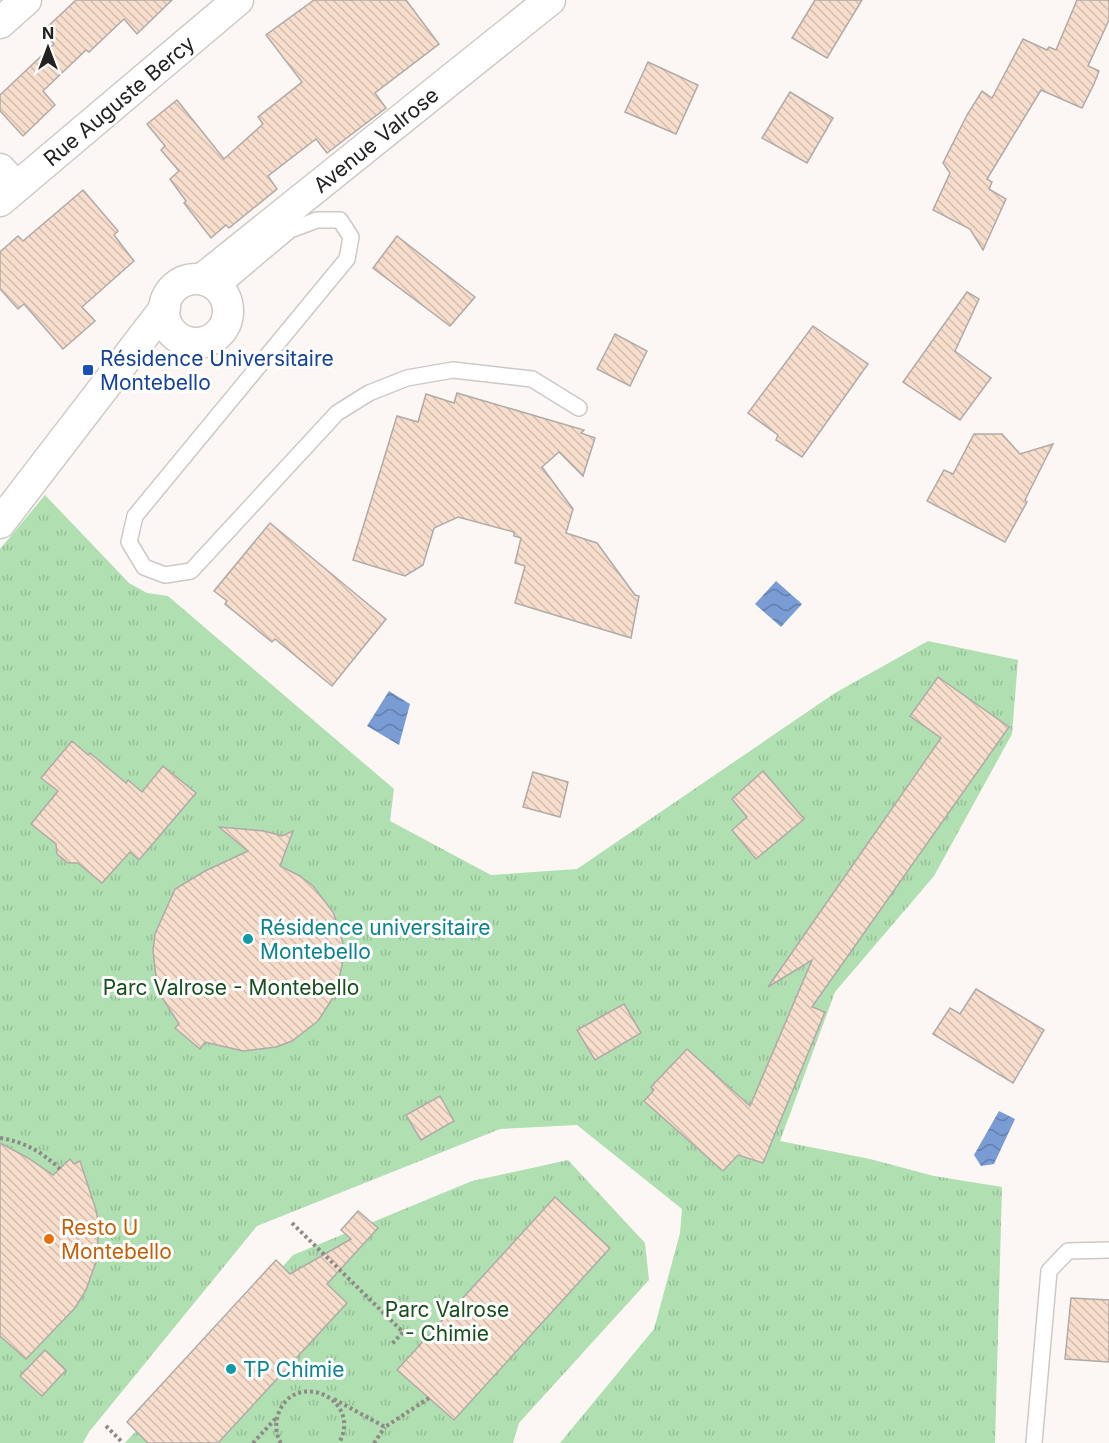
<svg xmlns="http://www.w3.org/2000/svg" width="1109" height="1443" viewBox="0 0 1109 1443" font-family="Inter,sans-serif">
  <style>
    .grass { fill: url(#grass-tufts) }
    .water { fill: url(#water-waves) }
    .building { fill: url(#building-back-hatch); stroke: #afaba8; stroke-width: 1.5 }
    .lines { fill: none; stroke-linecap: round; stroke-linejoin: round }
    .lane-casing { stroke: #cdc9c6; stroke-width: 18 }
    .street-casing { stroke: #cdc9c6; stroke-width: 33 }
    .path { stroke: #8d8a88; stroke-width: 4; stroke-dasharray: 3 3; stroke-linecap: butt }
    .lane { stroke: #fff; stroke-width: 15 }
    .street { stroke: #fff; stroke-width: 30 }
    .transit-dot { fill: #1a4fb4; stroke: #fff; stroke-width: 2 }
    .culture-dot { fill: #0f9aa8; stroke: #fff; stroke-width: 2 }
    .food-dot { fill: #e8710a; stroke: #fff; stroke-width: 2 }
    .labels { text-anchor: middle; dominant-baseline: central; stroke-width: 6; stroke-linejoin: round; paint-order: stroke }
    .street-label { font-size: 21px; fill: #242221; stroke: #fff }
    .transit-label { font-size: 21px; fill: #164399; stroke: #fff; text-anchor: start }
    .culture-label { font-size: 21px; fill: #0d838f; stroke: #fff; text-anchor: start }
    .park-label { font-size: 21px; fill: #174f1d; stroke: #fff }
    .food-label { font-size: 21px; fill: #c56008; stroke: #fff; text-anchor: start }
  </style>
  <defs>
    <pattern id="grass-tufts" width="24" height="20" patternUnits="userSpaceOnUse" patternTransform="scale(1.5)"><rect width="24" height="20" fill="#b0dfb1"/><path d="M3 7l-1-3M5 7V3M7 7l1-3M15 17l-1-3M17 17v-4M19 17l1-3" fill="none" stroke="#97bf98"/></pattern>
    <pattern id="water-waves" width="16" height="10" patternUnits="userSpaceOnUse" patternTransform="scale(1.5)"><rect width="16" height="10" fill="#799cd4"/><path d="M0 5q4-4 8 0t8 0" fill="none" stroke="#637fac"/></pattern>
    <pattern id="building-back-hatch" width="6" height="6" patternUnits="userSpaceOnUse" patternTransform="scale(1.5)"><rect width="6" height="6" fill="#f7ddcc"/><path d="M-1 5l2 2M0 0l6 6M5-1l2 2" fill="none" stroke="#d4bdaf"/></pattern>
  </defs>
  <rect width="100%" height="100%" fill="#fcf7f4"/>
  <g class="grass">
    <polygon points="45,495 129,583 147,593 168,596 394,789 390,821 491,875 577,869 835,693 928,641 1018,660 1012,734 934,876 835,992 780,1141 870,1159 934,1176 1002,1187 995,1443 560,1443 654,1329 680,1233 682,1209 577,1125 500,1129 257,1226 89,1432 83,1443 0,1443 0,549"/>
    <polygon points="568,1160 645,1243 649,1280 519,1423 513,1443 125,1443 293,1255 472,1181"/>
  </g>
  <g class="water">
    <polygon points="776,581 802,604 781,627 755,604"/>
    <polygon points="389,691 410,704 399,745 367,726"/>
    <polygon points="999,1111 1015,1119 994,1164 981,1166 974,1155"/>
  </g>
  <g class="building">
    <polygon points="76,0 172,0 137,34 124,19 89,52 86,50 43,91 55,105 23,136 0,111 0,95 54,44 42,32"/>
    <polygon points="314,0 406,0 439,44 375,93 386,108 327,153 316,139 268,176 277,189 229,228 226,225 211,238 184,203 186,201 170,179 179,171 161,150 165,146 147,124 177,100 224,159 263,124 258,117 302,82 266,35"/>
    <polygon points="815,0 862,0 827,58 792,38"/>
    <polygon points="1077,0 1109,0 1109,20 1088,66 1099,71 1094,84 1082,108 1041,90 987,179 992,182 989,189 1006,199 983,250 970,229 933,210 950,173 943,163 967,115 982,91 992,98 1023,39 1047,50 1049,47 1056,50"/>
    <polygon points="648,62 698,85 676,134 625,112"/>
    <polygon points="790,92 833,118 807,163 762,138"/>
    <polygon points="83,190 118,231 114,235 134,261 82,307 95,321 63,349 24,304 18,309 0,289 0,252 18,236 23,241"/>
    <polygon points="397,236 475,297 450,326 373,268"/>
    <polygon points="967,292 979,299 955,351 991,378 960,420 903,382"/>
    <polygon points="813,326 868,364 802,457 776,440 778,435 748,413"/>
    <polygon points="615,334 647,351 630,386 597,369"/>
    <polygon points="457,393 584,430 581,433 595,438 583,476 559,452 542,467 573,509 566,533 597,543 635,595 639,596 631,638 515,603 525,566 515,563 521,538 514,536 514,532 458,517 434,528 423,565 405,576 353,560 397,416 418,422 426,394 454,403"/>
    <polygon points="974,434 1002,434 1020,454 1053,444 1025,500 1027,502 1005,542 927,501 944,470 953,474"/>
    <polygon points="270,523 386,619 332,686 275,639 272,642 225,604 227,601 214,591"/>
    <polygon points="938,677 1009,727 812,1007 825,1012 763,1163 738,1155 723,1171 644,1101 654,1090 651,1087 687,1049 750,1106 812,960 768,987 941,738 910,716"/>
    <polygon points="72,741 88,755 90,753 126,783 128,780 142,792 163,766 196,793 139,860 130,852 102,883 78,863 68,863 57,854 56,844 31,824 58,791 41,778"/>
    <polygon points="763,771 804,819 756,859 732,830 747,817 732,799"/>
    <polygon points="533,772 568,782 560,817 523,807"/>
    <polygon points="219,827 264,831 282,836 293,831 280,866 300,876 313,886 333,912 339,928 343,944 343,960 336,993 318,1021 292,1041 276,1047 243,1051 205,1042 200,1049 175,1028 179,1024 163,999 157,984 153,951 155,934 175,889 205,871 248,851"/>
    <polygon points="976,989 1044,1030 1013,1083 933,1034 950,1008 960,1014"/>
    <polygon points="624,1004 641,1033 595,1060 577,1030"/>
    <polygon points="440,1096 454,1121 421,1140 406,1115"/>
    <polygon points="0,1143 28,1158 53,1175 70,1159 74,1164 80,1161 96,1210 99,1227 96,1262 86,1290 75,1308 26,1359 0,1336"/>
    <polygon points="555,1197 610,1248 454,1420 397,1370"/>
    <polygon points="358,1211 378,1228 327,1284 347,1303 218,1443 148,1443 127,1422 276,1260 290,1274 351,1239 341,1230"/>
    <polygon points="1071,1298 1109,1300 1109,1362 1065,1359"/>
    <polygon points="45,1350 66,1370 42,1396 20,1376"/>
  </g>
  <g class="lines">
    <g class="lane-casing">
      <g id="lane">
        <polyline points="220,289 290,230 317,220 340,220 351,237 347,259 135,516 129,542 144,567 165,575 191,571 337,413 369,393 407,378 453,370 532,379 579,408"/>
        <polyline points="1034,1443 1049,1271 1068,1251 1109,1250"/>
      </g>
    </g>
    <g class="street-casing">
      <g id="street">
        <polyline points="0,23 26,0"/>
        <polyline points="0,169 16,187"/>
        <polyline points="0,201 238,0"/>
        <polyline points="202,279 550,0"/>
        <circle cx="196" cy="311" r="32"/>
        <polyline points="0,523 165,308"/>
      </g>
    </g>
    <g class="path">
      <path d="M0 1138C25 1142 42 1152 60 1169"/>
      <polyline points="292,1223 403,1332 392,1344"/>
      <polyline points="334,1399 385,1427 429,1398"/>
      <polyline points="106,1426 123,1443"/>
      <polyline points="253,1443 277,1417"/>
      <path d="M281 1443C275 1434 275 1422 279 1412 297 1369 363 1400 339 1443"/>
      <polyline points="374,1443 385,1427"/>
    </g>
    <use href="#lane" class="lane"/>
    <use href="#street" class="street"/>
  </g>
  <rect class="transit-dot" x="82" y="364" width="12" height="12" rx="3"/>
  <g class="culture-dot">
    <circle cx="248" cy="939" r="6"/>
    <circle cx="231" cy="1369" r="6"/>
  </g>
  <circle class="food-dot" cx="49" cy="1239" r="6"/>
  <g class="labels">
    <g class="street-label">
      <text transform="translate(119 101) rotate(-40)">Rue Auguste Bercy</text>
      <text transform="translate(376 140) rotate(-39)">Avenue Valrose</text>
    </g>
    <g class="transit-label">
      <text x="100" y="358">Résidence Universitaire<tspan x="100" dy="24">Montebello</tspan></text>
    </g>
    <g class="culture-label">
      <text x="260" y="927">Résidence universitaire<tspan x="260" dy="24">Montebello</tspan></text>
      <text x="243" y="1369">TP Chimie</text>
    </g>
    <g class="park-label">
      <text x="231" y="987">Parc Valrose - Montebello</text>
      <text x="447" y="1309">Parc Valrose<tspan x="447" dy="24">- Chimie</tspan></text>
    </g>
    <g class="food-label">
      <text x="61" y="1227">Resto U<tspan x="61" dy="24">Montebello</tspan></text>
    </g>
  </g>
  <g transform="translate(48 48)" stroke="#ffffff" stroke-width="4.5" paint-order="stroke">
  <path d="M0-4.5L10 22L0 15L-10 22Z" fill="#242221"/>
  <text y="-9" font-size="16" font-weight="bold" text-anchor="middle" fill="#242221">N</text>
  </g>
</svg>
